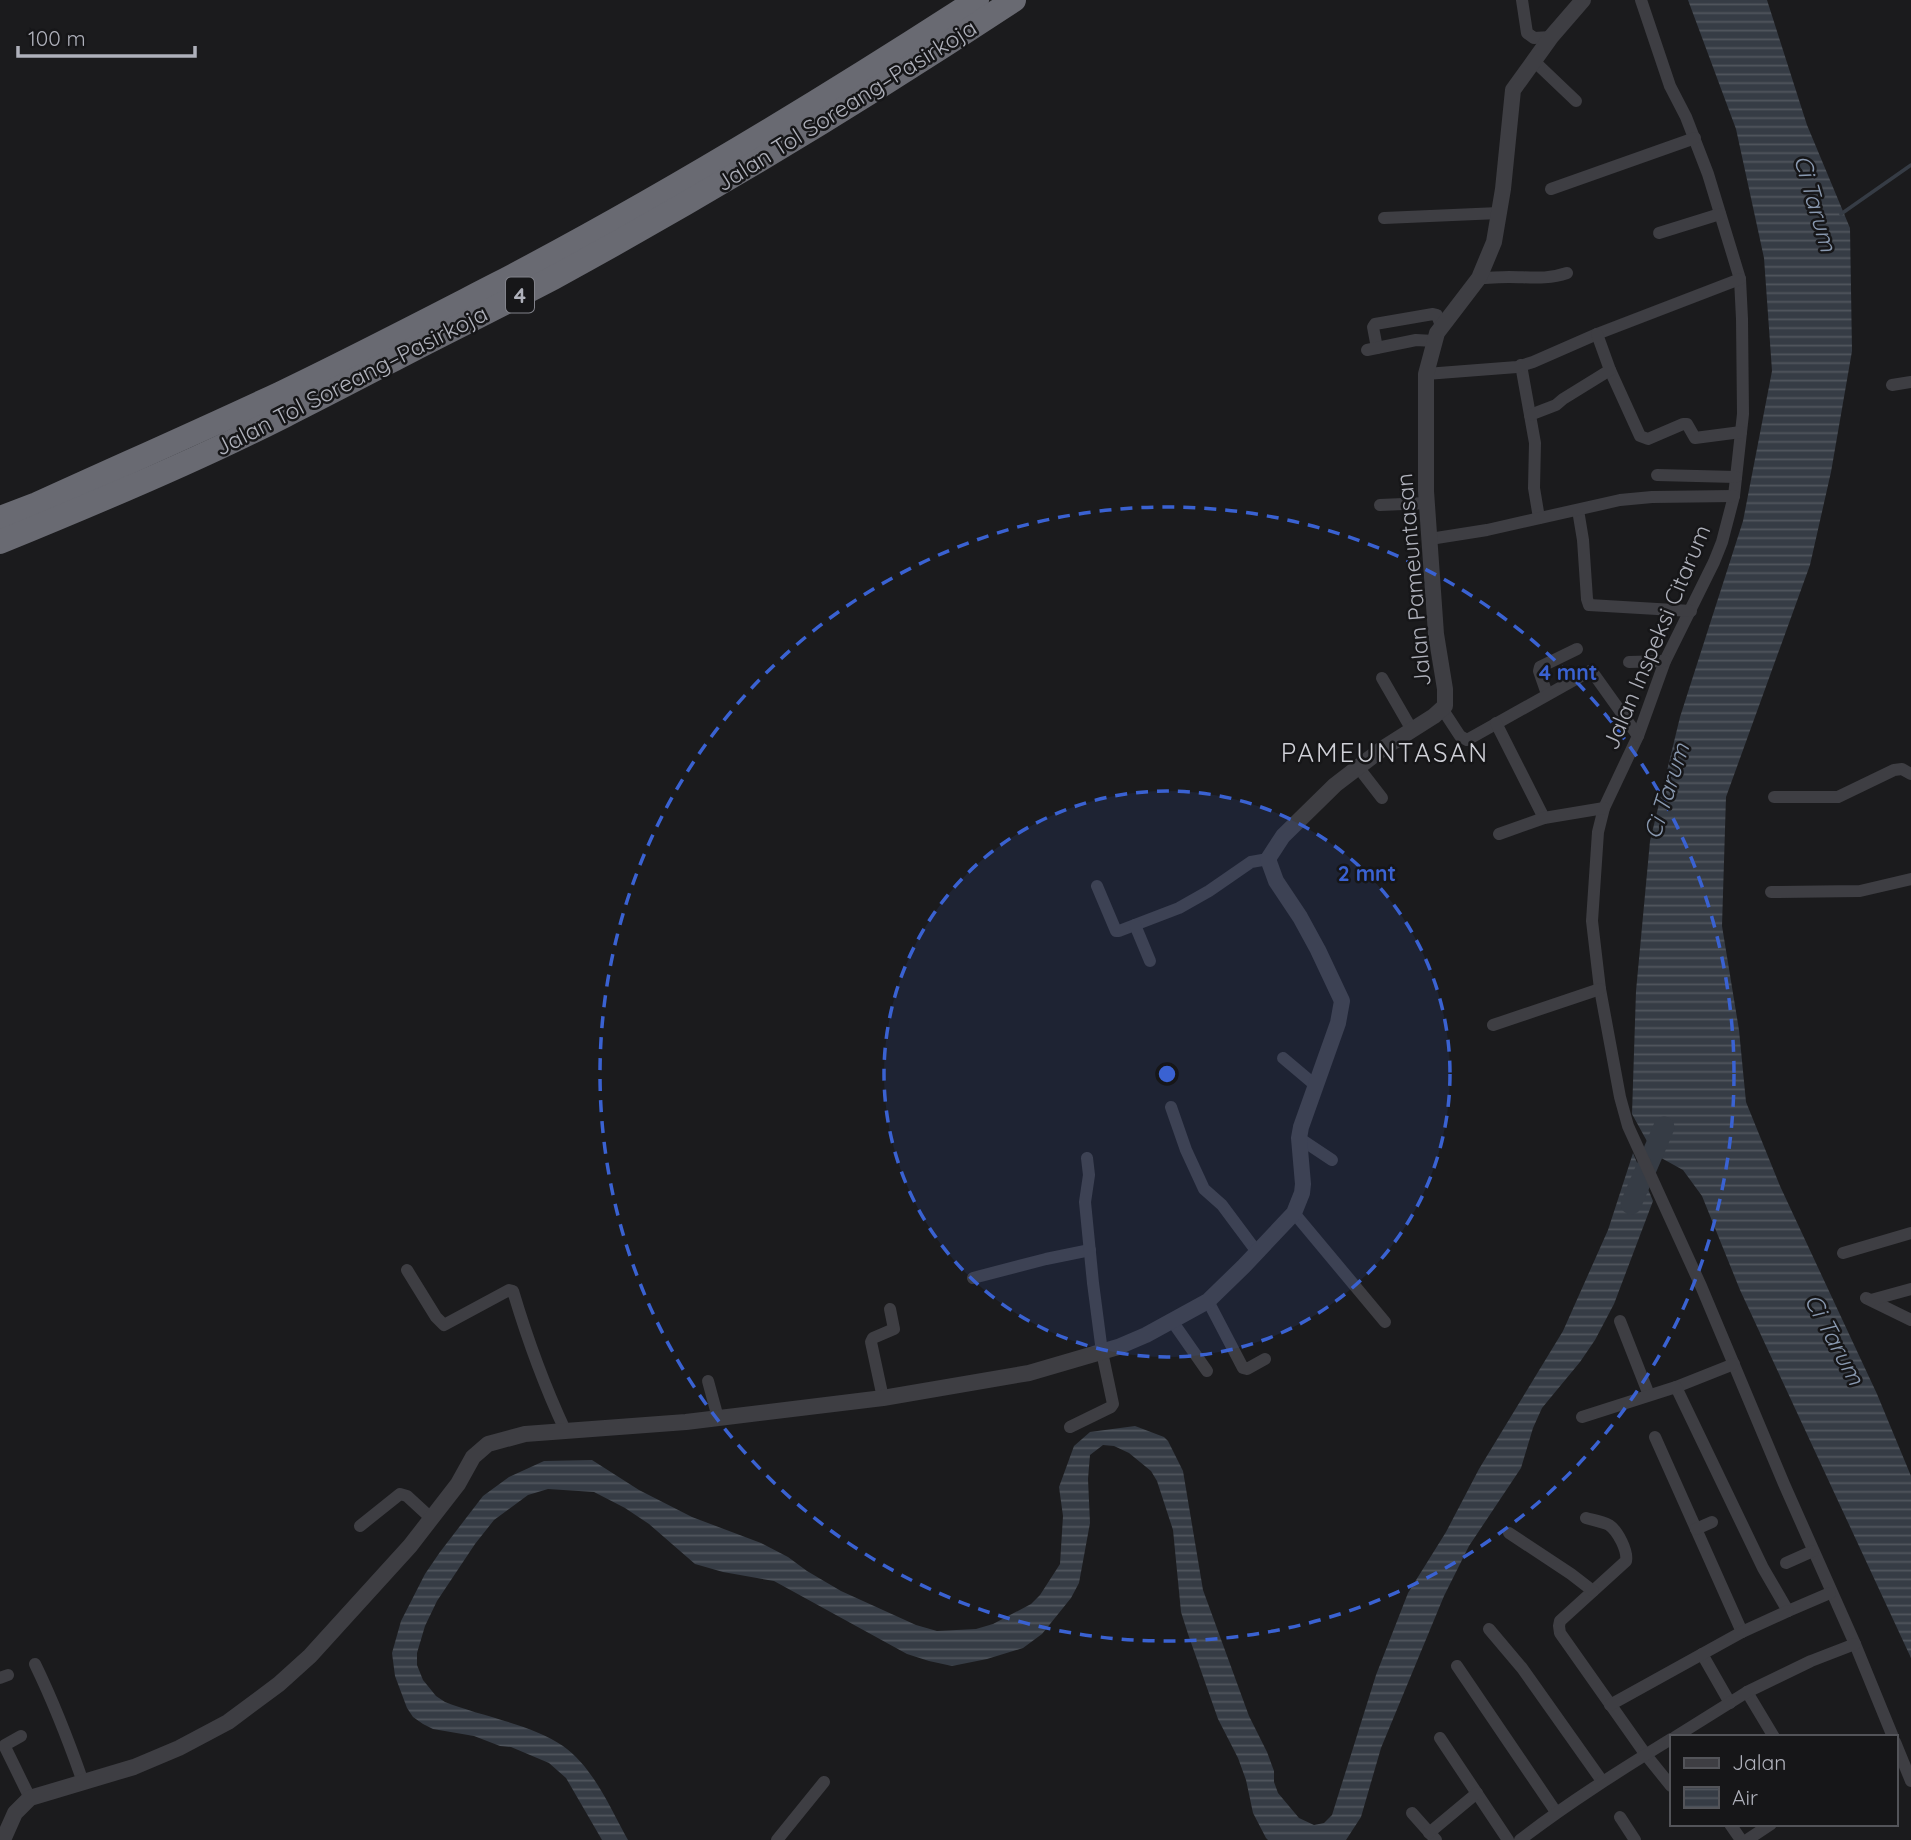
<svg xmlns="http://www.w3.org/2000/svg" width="1911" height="1840" viewBox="0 0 1911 1840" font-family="Quicksand,sans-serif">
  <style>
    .water { fill: url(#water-rules) }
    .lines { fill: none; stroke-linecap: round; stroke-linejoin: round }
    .stream { stroke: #363c45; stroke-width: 3.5 }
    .river { stroke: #363c45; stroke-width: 21 }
    .minor { stroke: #3e3e43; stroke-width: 12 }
    .tertiary { stroke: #3e3e43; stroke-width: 16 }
    .motorway { stroke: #696a72; stroke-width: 24 }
    .ring { fill: none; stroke: #3a62d2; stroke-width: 3.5; stroke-dasharray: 12 9 }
    .labels { text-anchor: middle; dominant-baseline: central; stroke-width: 5; stroke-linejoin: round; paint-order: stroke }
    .shield { fill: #161618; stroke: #81828a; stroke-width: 2 }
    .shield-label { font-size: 21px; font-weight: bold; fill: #afb1bb }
    .street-label { font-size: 23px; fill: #afb1bb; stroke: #161618 }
    .water-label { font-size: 24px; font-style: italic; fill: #8a9ab1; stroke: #161618 }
    .quarter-label { font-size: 26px; letter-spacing: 2px; fill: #cfd0d7; stroke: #161618 }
    .centre { fill: #3a62d2; stroke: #161618; stroke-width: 3.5 }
    .ring-label { font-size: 21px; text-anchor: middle; font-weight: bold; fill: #3a62d2; stroke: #161618; stroke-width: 5; stroke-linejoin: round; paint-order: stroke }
  </style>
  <defs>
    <pattern id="water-rules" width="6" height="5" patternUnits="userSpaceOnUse" patternTransform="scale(1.75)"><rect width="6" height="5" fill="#363c45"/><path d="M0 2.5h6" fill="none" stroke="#51565e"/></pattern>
  </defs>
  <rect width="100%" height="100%" fill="#1b1b1d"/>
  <g class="water">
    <polygon points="1688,0 1767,0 1807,125 1850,228 1852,351 1831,472 1810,565 1726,797 1722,926 1739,1030 1746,1102 1780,1186 1877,1394 1911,1476 1911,1658 1740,1290 1702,1196 1683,1170 1654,1154 1632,1114 1636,991 1650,841 1680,717 1743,521 1772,371 1764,258 1736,129"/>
    <path d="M1633 1153 1653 1201 1614 1304 1595 1340 1580 1362 1542 1408 1533 1428 1521 1468 1469 1546 1444 1596 1381 1748 1361 1817 1346 1840H1268L1266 1838 1253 1813 1246 1780 1238 1758 1218 1719 1188 1634 1181 1612 1173 1530 1157 1481 1151 1471 1129 1453 1114 1446 1103 1445 1090 1455 1088 1479 1090 1523 1079 1583 1071 1598 1042 1634 1023 1648 987 1659 952 1666 929 1661 907 1654 774 1581 723 1572 695 1564 649 1524 625 1508 594 1492 548 1489 528 1495 494 1520 475 1544 437 1601 425 1626 417 1653V1665L423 1680 436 1696 445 1702C480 1716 534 1725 563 1746 594 1768 610 1808 628 1840H602L566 1778 549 1763 511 1747 500 1746 474 1736 433 1729 423 1724 413 1717 407 1708 395 1676 392 1653 401 1621 425 1574 440 1552 483 1496 509 1477 544 1461 592 1460 639 1490 692 1517 761 1543 788 1557 807 1571 841 1591 916 1625 937 1631 976 1629 993 1624 1031 1604 1040 1595 1060 1564 1063 1516 1059 1487 1074 1446 1090 1432 1135 1426 1164 1437 1168 1441 1183 1471 1203 1590 1249 1716 1267 1752 1274 1771V1782L1278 1793 1299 1818 1314 1825 1324 1823 1332 1815 1376 1675 1408 1593 1446 1532 1479 1469 1563 1331 1608 1230Z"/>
  </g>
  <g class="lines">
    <polyline class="stream" points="1841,214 1911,165"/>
    <polyline class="river" points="1631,1204 1664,1127"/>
    <g class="minor">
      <polyline points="1522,0 1527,33 1534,38 1551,37"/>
      <polyline points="1641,0 1670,86 1686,117 1708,174 1740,279 1742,319 1743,414 1734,496 1722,542 1714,562 1665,661 1638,736 1604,808 1598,832 1592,921 1600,989 1620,1097 1628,1126 1701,1286 1784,1484 1855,1644 1893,1737"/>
      <polyline points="1534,61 1576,101"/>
      <polyline points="1551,189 1695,138"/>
      <polyline points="1384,218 1499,213"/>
      <polyline points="1659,233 1720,214"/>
      <path d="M1479 278C1489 278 1499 277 1509 277 1529 277 1547 280 1567 273"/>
      <polyline points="1377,348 1373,327 1375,324 1433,314 1437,315 1441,326"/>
      <polyline points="1367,350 1416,340 1434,341"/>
      <polyline points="1521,365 1535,443 1534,488 1539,518"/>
      <polyline points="1610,370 1640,436 1648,439 1683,424 1687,424 1695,438 1741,432"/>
      <polyline points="1426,374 1517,367 1533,362 1597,334 1740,279"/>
      <polyline points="1892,385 1911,382"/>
      <polyline points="1530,415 1556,405 1563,399 1610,370 1597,334"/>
      <polyline points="1657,475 1736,477"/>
      <polyline points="1380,505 1427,503"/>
      <polyline points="1578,510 1583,540 1587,599 1589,605 1691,611"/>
      <polyline points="1430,539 1487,530 1620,500 1652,497 1734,496"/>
      <polyline points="1629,662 1665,661"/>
      <polyline points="1382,678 1412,730"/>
      <polyline points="1547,694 1539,671 1540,667 1577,649"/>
      <polyline points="1443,710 1460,736 1467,740 1590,671 1593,673 1638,736"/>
      <polyline points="1496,723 1544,818"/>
      <polyline points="1358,767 1382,798"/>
      <polyline points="1774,797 1838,797 1894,770 1902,769 1911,774"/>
      <polyline points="1499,834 1544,818 1604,808"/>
      <polyline points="1097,886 1116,931 1119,931 1179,908 1209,891 1251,862 1268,859"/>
      <polyline points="1771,892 1860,891 1911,879"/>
      <polyline points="1135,925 1150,961"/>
      <polyline points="1493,1025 1600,989"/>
      <polyline points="1283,1058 1315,1085"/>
      <polyline points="1171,1107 1186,1150 1204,1189 1222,1205 1257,1252"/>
      <polyline points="1299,1138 1332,1160"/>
      <polyline points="1294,1213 1385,1322"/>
      <polyline points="1843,1253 1911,1233"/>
      <path d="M407 1270 436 1317 444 1325 509 1290 513 1291C527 1338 544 1385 565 1430"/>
      <polyline points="973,1278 1046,1259 1090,1250"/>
      <polyline points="1866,1298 1911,1320"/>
      <polyline points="1871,1300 1911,1289"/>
      <polyline points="1208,1301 1243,1368 1247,1369 1265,1359"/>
      <polyline points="1172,1321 1207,1371"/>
      <polyline points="1620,1321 1649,1395"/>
      <polyline points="708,1381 718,1418"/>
      <polyline points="1676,1387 1734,1364"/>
      <polyline points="883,1398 871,1342 873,1338 894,1329 890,1309"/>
      <polyline points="1582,1417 1676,1387 1763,1568 1788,1611 1830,1593"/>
      <polyline points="1070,1427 1111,1407 1113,1404 1102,1352 1093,1283 1085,1202 1089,1175 1087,1158"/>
      <polyline points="1655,1437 1742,1632"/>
      <path d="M1586 1518C1593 1520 1603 1522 1609 1525 1618 1531 1628 1551 1626 1561L1560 1621 1559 1626 1560 1633 1646 1755 1671 1786"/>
      <polyline points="360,1526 400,1494 407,1496 432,1519"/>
      <polyline points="1696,1529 1712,1522"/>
      <polyline points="1509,1533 1571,1574 1593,1591"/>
      <polyline points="1786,1563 1813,1551"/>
      <polyline points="1489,1629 1522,1668 1602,1781"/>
      <polyline points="1702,1654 1730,1703"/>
      <path d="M35 1664C54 1703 69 1742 83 1782"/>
      <polyline points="1457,1666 1556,1812"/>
      <polyline points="0,1678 8,1675"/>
      <polyline points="1747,1692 1774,1737"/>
      <polyline points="1610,1705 1742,1632 1788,1611"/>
      <polyline points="21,1736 5,1745 5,1747 30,1798"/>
      <polyline points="1675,1737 1747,1692 1811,1661 1855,1644"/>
      <polyline points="1440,1738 1508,1840"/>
      <polyline points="1895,1742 1911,1781"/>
      <polyline points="1412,1813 1436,1840"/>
      <polyline points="1620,1817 1635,1840"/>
      <polyline points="1730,1824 1741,1840"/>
      <polyline points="1429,1833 1477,1793"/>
      <polyline points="777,1840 824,1782"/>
      <path d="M1520 1840C1568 1803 1619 1771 1671 1739"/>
      <polyline points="1747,1840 1771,1824"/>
    </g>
    <polyline class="tertiary" points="3,1840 15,1813 30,1798 134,1767 179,1748 228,1722 279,1684 310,1656 410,1546 458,1484 473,1457 488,1444 525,1434 686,1422 883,1398 1029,1373 1118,1347 1146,1335 1208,1301 1244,1266 1294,1213 1302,1193 1303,1184 1299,1138 1301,1127 1338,1023 1342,1001 1318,950 1300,917 1276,881 1268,859 1283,836 1335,785 1382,749 1434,716 1445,706 1445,689 1436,634 1426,491 1426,374 1437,333 1479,278 1494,242 1503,189 1513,90 1551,37 1583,0"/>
    <g class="motorway">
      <path d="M0 518 37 504C118 467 200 431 281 393 354 358 425 321 497 284 662 198 821 101 977 0"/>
      <path d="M0 542C61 517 121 492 181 465 260 430 337 389 414 349 461 325 507 302 553 278 711 192 864 99 1014 0"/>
    </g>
  </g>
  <circle cx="1167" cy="1074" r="283" fill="#3a62d2" fill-opacity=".12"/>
  <g class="ring">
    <circle cx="1167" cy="1074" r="283"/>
    <circle cx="1167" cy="1074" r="567"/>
  </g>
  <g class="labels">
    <rect class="shield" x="506" y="277.5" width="28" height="35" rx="5"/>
    <g class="shield-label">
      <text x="520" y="295">4</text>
    </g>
    <g class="street-label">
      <text transform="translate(846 105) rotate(-32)">Jalan Tol Soreang–Pasirkoja</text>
      <text transform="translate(351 380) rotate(-27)">Jalan Tol Soreang–Pasirkoja</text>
      <text transform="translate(1413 580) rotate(-95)">Jalan Pameuntasan</text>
      <text transform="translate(1656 637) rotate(-67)">Jalan Inspeksi Citarum</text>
    </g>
    <g class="water-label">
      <text transform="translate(1816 203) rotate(74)">Ci Tarum</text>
      <text transform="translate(1666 791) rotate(-72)">Ci Tarum</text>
      <text transform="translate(1835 1339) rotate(62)">Ci Tarum</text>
    </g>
    <g class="quarter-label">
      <text x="1385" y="752">PAMEUNTASAN</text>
    </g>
  </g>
  <circle cx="1167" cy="1074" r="10" class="centre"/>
  <g class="ring-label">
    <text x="1568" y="680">4 mnt</text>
    <text x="1367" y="881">2 mnt</text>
  </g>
  <rect x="1670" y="1735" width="228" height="91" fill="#161618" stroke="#535459" stroke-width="2"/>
  <rect x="1684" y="1758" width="35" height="10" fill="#3e3e43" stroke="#535459" stroke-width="2"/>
  <text x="1732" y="1770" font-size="21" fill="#afb1bb">Jalan</text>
  <rect x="1684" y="1787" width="35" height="21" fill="url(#water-rules)" stroke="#535459" stroke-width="2"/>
  <text x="1732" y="1805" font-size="21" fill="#afb1bb">Air</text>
  <path d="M18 46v10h177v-10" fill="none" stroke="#afb1bb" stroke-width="3.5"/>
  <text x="28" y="46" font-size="21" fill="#afb1bb" stroke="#161618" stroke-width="5" paint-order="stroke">100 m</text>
</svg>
